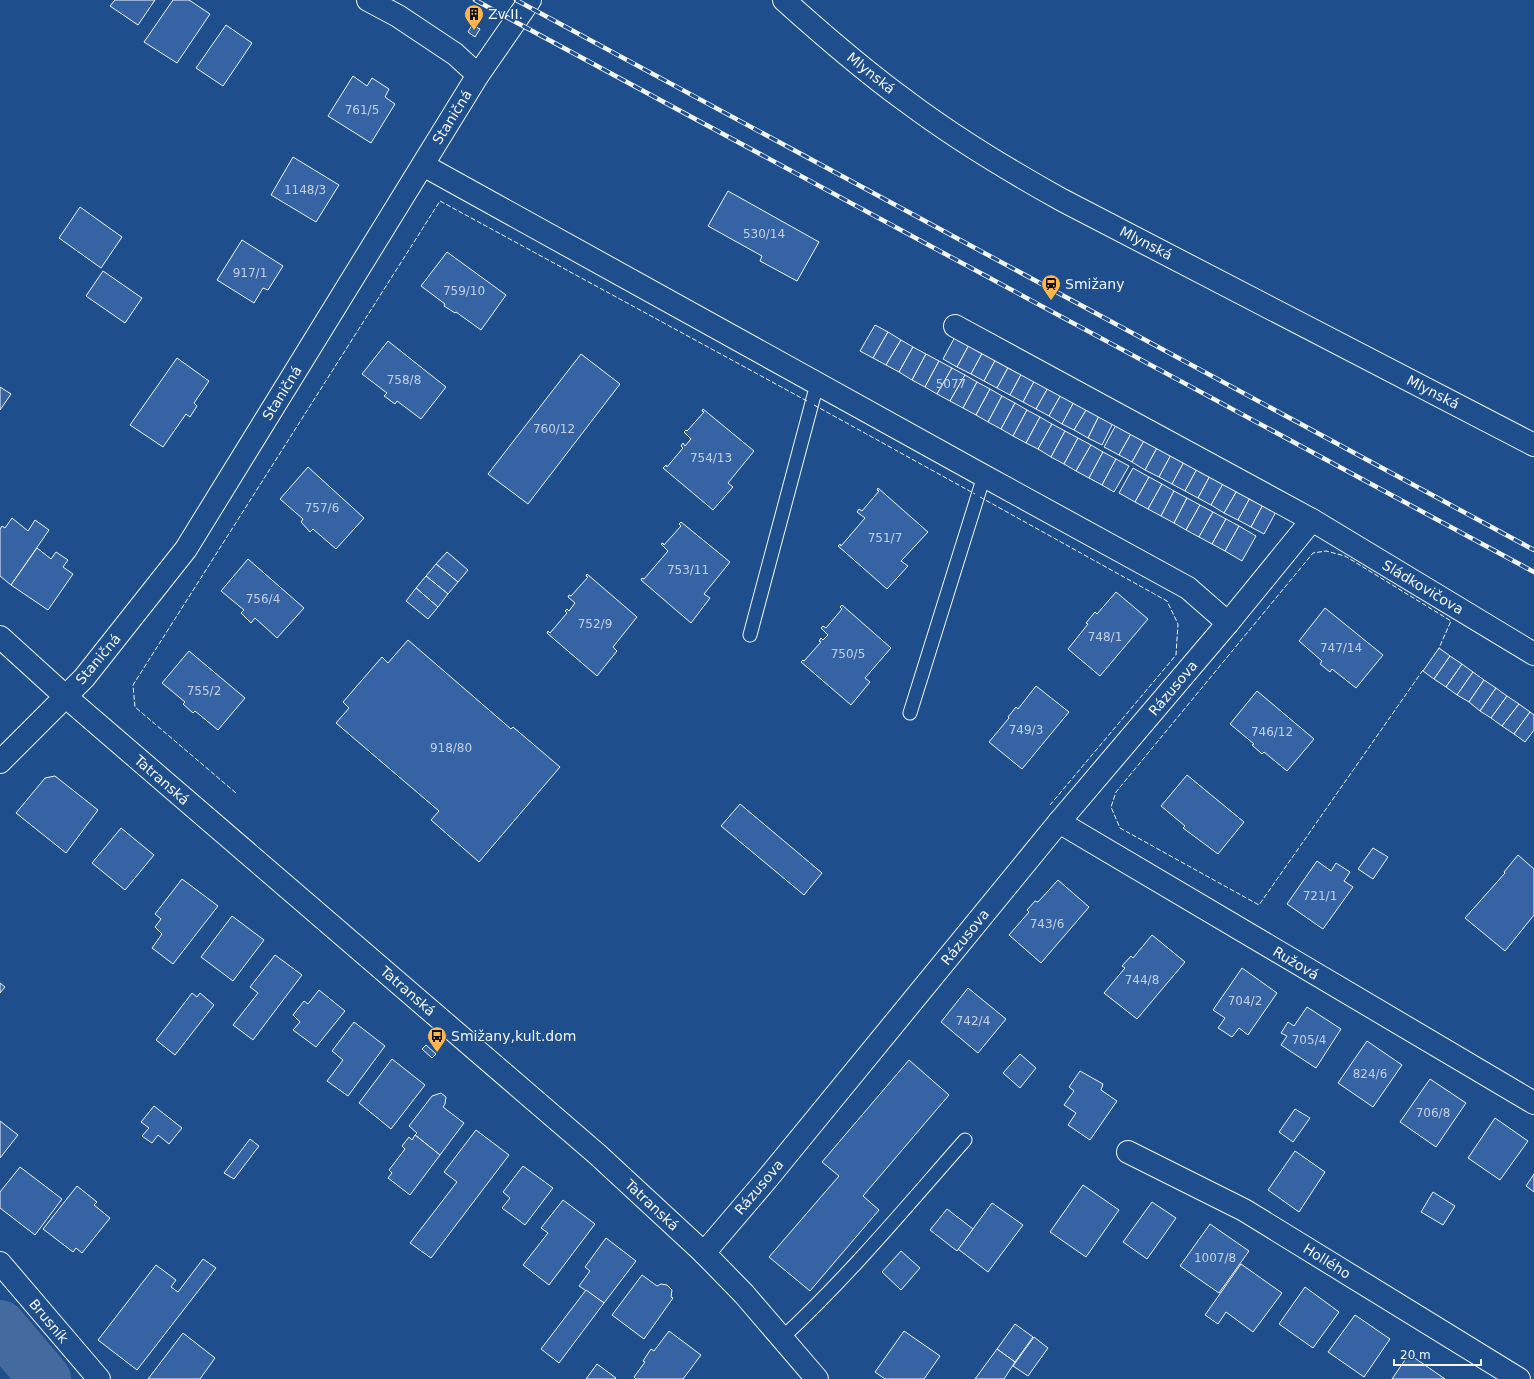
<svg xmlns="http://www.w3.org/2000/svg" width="1534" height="1379" viewBox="0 0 1534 1379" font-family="'DejaVu Sans',sans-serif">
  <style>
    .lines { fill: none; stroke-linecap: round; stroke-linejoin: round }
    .river { stroke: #446ba0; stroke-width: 52 }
    .building { fill: #3563a3; stroke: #f2f6ff }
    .lane-casing { stroke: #f2f6ff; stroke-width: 15 }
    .street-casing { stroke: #f2f6ff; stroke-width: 24 }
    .secondary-casing { stroke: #f2f6ff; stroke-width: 24 }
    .lane { stroke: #1f4e8c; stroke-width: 13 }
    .street { stroke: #1f4e8c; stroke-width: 22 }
    .secondary { stroke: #1f4e8c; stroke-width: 22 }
    .rail-casing { stroke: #f2f6ff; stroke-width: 4.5 }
    .rail { stroke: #1f4e8c; stroke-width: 3; stroke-dasharray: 9; stroke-linecap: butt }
    .fence { stroke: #f2f6ff; stroke-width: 1; stroke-dasharray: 5 2; stroke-linecap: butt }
    .labels { text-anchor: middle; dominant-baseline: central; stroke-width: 3; stroke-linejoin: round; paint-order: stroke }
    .number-label { font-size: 12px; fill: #c3d1e8 }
    .poi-label { font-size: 14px; fill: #f2f6ff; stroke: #1f4e8c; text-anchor: start }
    .street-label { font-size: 14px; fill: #f2f6ff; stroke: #1f4e8c }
  </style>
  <rect width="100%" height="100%" fill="#1f4e8c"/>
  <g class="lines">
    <polyline class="river" points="0,1326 45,1379"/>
  </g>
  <g class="building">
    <polygon points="115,0 155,0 138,25 110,6"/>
    <polygon points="173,0 189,0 210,14 177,63 144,42"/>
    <polygon points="226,25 252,43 223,86 196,68"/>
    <polygon points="472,25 480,29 475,37 468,32"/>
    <polygon points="353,76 367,86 372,78 389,89 385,97 395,104 371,143 328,116"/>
    <polygon points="293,157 339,185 316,222 271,195"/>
    <polygon points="728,191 819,242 797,281 760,261 762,256 708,226"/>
    <polygon points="80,207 122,237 101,268 59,238"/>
    <polygon points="242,240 283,266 268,290 263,288 254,303 217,280"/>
    <polygon points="447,252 506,295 481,330 456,312 455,313 444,306 445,304 421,286"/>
    <polygon points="103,271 142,298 125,323 86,296"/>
    <polygon points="875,325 888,332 873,358 860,351"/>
    <polygon points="888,332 901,340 886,365 873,358"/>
    <polygon points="956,335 970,343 957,367 943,359"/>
    <polygon points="901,340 913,347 899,372 886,365"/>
    <polygon points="388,341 446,387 421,419 397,401 395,404 384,396 387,393 362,374"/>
    <polygon points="970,343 984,350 971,374 957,367"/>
    <polygon points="913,347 926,354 912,380 899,372"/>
    <polygon points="984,350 997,357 984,381 971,374"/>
    <polygon points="581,354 620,384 528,504 488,474"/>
    <polygon points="926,354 939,361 925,387 912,380"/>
    <polygon points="997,357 1010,364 997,388 984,381"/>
    <polygon points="177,358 209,381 194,403 197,406 190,417 186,414 163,447 130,425"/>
    <polygon points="939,361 952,368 937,394 925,387"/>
    <polygon points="1010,364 1023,371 1010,395 997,388"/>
    <polygon points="952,368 965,375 950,401 937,394"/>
    <polygon points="1023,371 1036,378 1023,402 1010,395"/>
    <polygon points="965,375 977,382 963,408 950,401"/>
    <polygon points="1036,378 1049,386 1036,409 1023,402"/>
    <polygon points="977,382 990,389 976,415 963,408"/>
    <polygon points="1049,386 1062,393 1049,416 1036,409"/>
    <polygon points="0,387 11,394 0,410"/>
    <polygon points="990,389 1002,396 988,422 976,415"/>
    <polygon points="1062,393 1075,400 1062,424 1049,416"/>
    <polygon points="1002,396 1015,403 1001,429 988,422"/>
    <polygon points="1075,400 1088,407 1074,430 1062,424"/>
    <polygon points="1015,403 1027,410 1013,436 1001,429"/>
    <polygon points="1088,407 1100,414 1088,438 1074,430"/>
    <polygon points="703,409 754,451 728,483 733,487 713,510 663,468 666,465 667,467 683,448 681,446 683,443 685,446 691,439 684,432 686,430 687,431 704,412 702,411"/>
    <polygon points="1027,410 1040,417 1026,443 1013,436"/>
    <polygon points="1100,414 1114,421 1102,445 1088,438"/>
    <polygon points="1040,417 1052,424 1038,449 1026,443"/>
    <polygon points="1117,423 1132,432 1119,455 1104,447"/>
    <polygon points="1052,424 1065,431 1051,457 1038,449"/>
    <polygon points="1065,431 1078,438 1064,464 1051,457"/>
    <polygon points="1132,432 1145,439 1132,462 1119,455"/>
    <polygon points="1078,438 1091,445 1076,471 1064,464"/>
    <polygon points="1145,439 1158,446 1145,470 1132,462"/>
    <polygon points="1091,445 1103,452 1089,478 1076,471"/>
    <polygon points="1158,446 1172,453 1159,477 1145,470"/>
    <polygon points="1103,452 1116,459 1102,485 1089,478"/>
    <polygon points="1172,453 1185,460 1172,484 1159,477"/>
    <polygon points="1116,459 1129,466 1114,492 1102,485"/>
    <polygon points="1185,460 1198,467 1185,491 1172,484"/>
    <polygon points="308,467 364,518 336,549 313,529 310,532 301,522 303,519 280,499"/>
    <polygon points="1198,467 1211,474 1198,498 1185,491"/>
    <polygon points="1133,468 1149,477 1135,502 1119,493"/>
    <polygon points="1211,474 1224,482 1211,505 1198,498"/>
    <polygon points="1149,477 1162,484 1148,509 1135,502"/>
    <polygon points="1224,482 1238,489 1224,513 1211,505"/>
    <polygon points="1162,484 1174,491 1161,516 1148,509"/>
    <polygon points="878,488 928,532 901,561 908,566 887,589 838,546 840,544 841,546 865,518 857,512 859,509 862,511 879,491 877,490"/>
    <polygon points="1238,489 1251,496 1238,520 1224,513"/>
    <polygon points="1174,491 1187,498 1174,523 1161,516"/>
    <polygon points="1251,496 1264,503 1251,527 1238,520"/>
    <polygon points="1187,498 1200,505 1186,530 1174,523"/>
    <polygon points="1264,503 1277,510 1264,534 1251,527"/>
    <polygon points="1200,505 1213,512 1199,537 1186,530"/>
    <polygon points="1213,512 1226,519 1212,544 1199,537"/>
    <polygon points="12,518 28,531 35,520 49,530 11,585 0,576 0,529 2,526 5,528"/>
    <polygon points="1226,519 1239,526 1225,551 1212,544"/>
    <polygon points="681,522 730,562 704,594 710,598 691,623 641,580 642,578 644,579 668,551 661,544 663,543 664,545 681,526 679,524"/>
    <polygon points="1239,526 1256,536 1242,561 1225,551"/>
    <polygon points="37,548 51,559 56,552 68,560 63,567 73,574 48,610 11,585"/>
    <polygon points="447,552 468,570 458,582 436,564"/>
    <polygon points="248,559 304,608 277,638 255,618 251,623 241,613 244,610 221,591"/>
    <polygon points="436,564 458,582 448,594 426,576"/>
    <polygon points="587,574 637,617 613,647 617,651 597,676 547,633 548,631 550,633 567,613 565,611 567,609 569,611 575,603 568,597 569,595 571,596 588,577 586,576"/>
    <polygon points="426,576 448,594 438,607 416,588"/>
    <polygon points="416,588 438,607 428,619 406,601"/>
    <polygon points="1116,592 1148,619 1100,676 1068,649 1088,624 1086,623 1095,612 1097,614"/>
    <polygon points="842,605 891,648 865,678 870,682 851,705 801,662 803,660 804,661 821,642 819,641 821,638 823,640 828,635 821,628 823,626 826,628 842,609 840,607"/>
    <polygon points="1325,608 1383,655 1356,688 1332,669 1330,672 1320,664 1322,661 1299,641"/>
    <polygon points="408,640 511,729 513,727 560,767 479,862 431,820 439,811 336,723 349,708 343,702 382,657 388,663"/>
    <polygon points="1439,648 1450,656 1434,679 1423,671"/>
    <polygon points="189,651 245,698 218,730 195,711 193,713 183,704 185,702 162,683"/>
    <polygon points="1450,656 1462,664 1446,687 1434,679"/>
    <polygon points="1462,664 1473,672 1457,695 1446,687"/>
    <polygon points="1473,672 1484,680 1469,702 1457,695"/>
    <polygon points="1484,680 1496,688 1480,711 1469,702"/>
    <polygon points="1036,686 1069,712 1022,769 989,742 1009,718 1008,717 1016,707 1018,709"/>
    <polygon points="1496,688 1507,696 1491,718 1480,711"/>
    <polygon points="1257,691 1314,739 1287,771 1264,752 1262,754 1252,745 1254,744 1230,724"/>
    <polygon points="1507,696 1519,704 1502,726 1491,718"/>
    <polygon points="1519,704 1530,712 1514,734 1502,726"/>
    <polygon points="1530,712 1534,715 1534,730 1525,742 1514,734"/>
    <polygon points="1187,775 1244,822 1218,854 1183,828 1185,826 1161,806"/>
    <polygon points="55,776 98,810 66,853 16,813 45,778"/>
    <polygon points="740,804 822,873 804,895 721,826"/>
    <polygon points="121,828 154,855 125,890 92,863"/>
    <polygon points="1373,848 1388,857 1373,879 1358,869"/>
    <polygon points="1518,855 1534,869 1534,915 1505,951 1465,918 1505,873 1504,872"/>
    <polygon points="1317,861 1331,871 1336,863 1350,872 1344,881 1353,887 1323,929 1287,904"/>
    <polygon points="182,879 218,906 173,964 152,948 162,934 155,927 161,919 155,914"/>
    <polygon points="1058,880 1089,907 1041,963 1009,935 1029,912 1027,910 1035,901 1038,902"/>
    <polygon points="232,916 264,940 233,981 201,957"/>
    <polygon points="1152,935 1185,962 1137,1019 1104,993 1125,968 1122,966 1131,956 1133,958"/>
    <polygon points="275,955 302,975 253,1040 233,1025 258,993 250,987"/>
    <polygon points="1242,968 1277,993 1248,1035 1239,1028 1232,1037 1218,1028 1225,1018 1213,1010"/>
    <polygon points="0,983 5,987 0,993"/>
    <polygon points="968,988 1006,1019 978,1053 941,1022"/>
    <polygon points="319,990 345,1011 316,1047 293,1030 300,1022 293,1015 304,1001 308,1004"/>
    <polygon points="192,993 197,997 200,993 214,1005 175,1055 156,1040"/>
    <polygon points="1307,1007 1341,1029 1316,1068 1281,1045 1287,1036 1281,1033 1288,1022 1294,1026"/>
    <polygon points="354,1022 385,1046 348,1096 327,1081 343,1060 332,1051"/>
    <polygon points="1367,1041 1402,1065 1373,1107 1338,1083"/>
    <polygon points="426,1045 436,1054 432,1058 422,1049"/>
    <polygon points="1020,1054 1036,1068 1020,1088 1003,1073"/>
    <polygon points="392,1059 425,1085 391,1129 359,1103"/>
    <polygon points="909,1060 949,1095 863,1196 879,1210 810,1291 769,1257 839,1176 822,1162"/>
    <polygon points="1080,1071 1103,1084 1101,1090 1117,1101 1090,1140 1068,1125 1076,1113 1064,1105 1074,1091 1069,1087"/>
    <polygon points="1430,1079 1466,1103 1436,1147 1400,1122"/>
    <polygon points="441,1093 446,1097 445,1104 443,1107 464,1123 440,1155 415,1135 417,1133 409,1126 432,1096"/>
    <polygon points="154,1106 182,1128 169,1144 158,1135 152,1143 142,1136 149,1128 141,1122"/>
    <polygon points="1295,1109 1310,1118 1293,1142 1279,1132"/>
    <polygon points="1495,1118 1528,1141 1500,1180 1468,1158"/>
    <polygon points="0,1121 18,1135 0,1158"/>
    <polygon points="476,1130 509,1155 431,1258 410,1243 457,1182 444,1172"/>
    <polygon points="415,1135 440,1155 410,1195 388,1178 392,1173 389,1170 405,1149 402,1146 409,1137 412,1140"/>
    <polygon points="250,1139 259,1146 234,1179 224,1173"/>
    <polygon points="1295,1151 1325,1172 1299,1212 1268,1190"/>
    <polygon points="523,1166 553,1188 525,1225 502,1208 510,1198 503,1192"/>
    <polygon points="20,1167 62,1199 35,1235 0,1208 0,1192"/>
    <polygon points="1534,1174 1534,1192 1526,1186"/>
    <polygon points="1083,1185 1119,1210 1086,1257 1050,1232"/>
    <polygon points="77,1186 97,1202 94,1205 110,1218 82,1253 76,1248 73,1252 43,1229"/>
    <polygon points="1433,1192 1455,1206 1443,1225 1421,1212"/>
    <polygon points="563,1200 595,1224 549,1285 523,1265 548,1233 541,1228"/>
    <polygon points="1152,1202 1176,1218 1147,1259 1123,1242"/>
    <polygon points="992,1203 1023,1225 988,1272 958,1249"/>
    <polygon points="947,1209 973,1229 957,1251 930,1230"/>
    <polygon points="1210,1224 1249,1251 1219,1293 1180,1266"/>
    <polygon points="606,1238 636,1261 604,1303 579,1286 590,1271 585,1267"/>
    <polygon points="901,1251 920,1268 901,1290 882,1272"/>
    <polygon points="203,1259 216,1268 137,1370 98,1340 156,1265 176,1280 171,1287 178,1292"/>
    <polygon points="1241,1264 1282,1293 1253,1332 1226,1312 1218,1324 1205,1315"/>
    <polygon points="642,1275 657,1286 661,1284 667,1285 672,1290 671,1297 673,1298 644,1339 612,1315"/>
    <polygon points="1305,1287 1339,1312 1313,1348 1279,1324"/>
    <polygon points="586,1290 604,1303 559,1363 541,1349"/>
    <polygon points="1355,1315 1390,1339 1364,1377 1328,1352"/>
    <polygon points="1015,1324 1033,1337 1015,1362 997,1349"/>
    <polygon points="669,1331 701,1355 683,1379 636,1379 634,1377 645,1362 643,1361 651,1349 654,1351"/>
    <polygon points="904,1331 940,1356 924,1379 885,1379 875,1372"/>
    <polygon points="183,1333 215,1358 200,1379 148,1379"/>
    <polygon points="1034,1337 1048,1348 1028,1376 1013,1366"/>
    <polygon points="997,1349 1015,1362 1004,1379 975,1379"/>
    <polygon points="1409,1354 1445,1379 1392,1379"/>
    <polygon points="597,1364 616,1378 615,1379 586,1379"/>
  </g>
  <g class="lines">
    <g class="lane-casing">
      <g id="lane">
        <polyline points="750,635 817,384"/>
        <polyline points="910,713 984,476"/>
        <path d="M782 1338C848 1277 906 1207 965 1140"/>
      </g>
    </g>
    <g class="street-casing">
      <g id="street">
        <polyline points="368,0 398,16 455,54 478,75"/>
        <polyline points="423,165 984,476 1188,588 1228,623 1312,520"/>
        <polyline points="955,326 1312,520 1534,654"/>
        <polyline points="0,762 84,678 186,549 478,75 530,0"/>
        <polyline points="1059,822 1534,1103"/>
        <polyline points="1128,1152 1244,1210 1519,1379"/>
        <polyline points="704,1253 767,1179 1059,822 1228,623"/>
        <polyline points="0,1263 99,1379"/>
      </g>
    </g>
    <g class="secondary-casing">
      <g id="secondary">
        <path d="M784 0C823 35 863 70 906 101 955 138 1008 170 1062 200L1534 445"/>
        <polyline points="0,637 65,696 597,1154 704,1253 744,1294 817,1379"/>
      </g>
    </g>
    <use href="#lane" class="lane"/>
    <use href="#street" class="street"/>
    <use href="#secondary" class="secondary"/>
    <g class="rail-casing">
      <g id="rail">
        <polyline points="475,0 1534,572"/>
        <polyline points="516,0 1534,550"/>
      </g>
    </g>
    <use href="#rail" class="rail"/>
    <g class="fence">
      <polyline points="814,405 975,494"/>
      <polyline points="980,497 1167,601 1178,624 1176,655 1050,805"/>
      <polyline points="1423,670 1259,905 1120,828 1111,807 1116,792 1313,553 1326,551 1345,556 1451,621 1439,648"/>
      <polyline points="236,793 135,707 133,685 440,201 807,401"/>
    </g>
  </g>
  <defs>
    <g id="building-pin" transform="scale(1)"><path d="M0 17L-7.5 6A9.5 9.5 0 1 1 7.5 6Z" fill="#ffb74d" stroke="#1f4e8c"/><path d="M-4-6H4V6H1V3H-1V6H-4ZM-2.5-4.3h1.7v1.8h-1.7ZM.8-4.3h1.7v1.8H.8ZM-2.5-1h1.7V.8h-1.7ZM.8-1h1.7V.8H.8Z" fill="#111"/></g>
    <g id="station-pin" transform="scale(1)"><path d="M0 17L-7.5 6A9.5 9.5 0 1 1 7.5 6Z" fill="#ffb74d" stroke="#1f4e8c"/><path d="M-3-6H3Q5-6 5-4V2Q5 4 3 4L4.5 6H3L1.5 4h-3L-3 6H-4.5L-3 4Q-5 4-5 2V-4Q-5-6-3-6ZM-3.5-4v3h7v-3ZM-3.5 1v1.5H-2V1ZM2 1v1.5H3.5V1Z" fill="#111"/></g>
    <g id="bus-pin" transform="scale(1)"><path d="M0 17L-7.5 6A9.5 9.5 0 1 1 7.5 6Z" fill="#ffb74d" stroke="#1f4e8c"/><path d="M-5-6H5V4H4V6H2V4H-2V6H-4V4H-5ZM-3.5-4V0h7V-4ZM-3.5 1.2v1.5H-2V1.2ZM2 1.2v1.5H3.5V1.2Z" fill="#111"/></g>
  </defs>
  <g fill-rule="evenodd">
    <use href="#building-pin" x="474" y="14"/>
    <use href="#station-pin" x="1051" y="284"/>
    <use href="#bus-pin" x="437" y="1036"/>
  </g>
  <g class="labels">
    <g class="number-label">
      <text x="362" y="110">761/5</text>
      <text x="305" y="190">1148/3</text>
      <text x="764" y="234">530/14</text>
      <text x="250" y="273">917/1</text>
      <text x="464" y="291">759/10</text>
      <text x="404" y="380">758/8</text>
      <text x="951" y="384">5077</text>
      <text x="554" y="429">760/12</text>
      <text x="711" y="458">754/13</text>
      <text x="322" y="508">757/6</text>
      <text x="885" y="538">751/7</text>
      <text x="688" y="570">753/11</text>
      <text x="263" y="599">756/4</text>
      <text x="595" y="624">752/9</text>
      <text x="1105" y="637">748/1</text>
      <text x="1341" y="648">747/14</text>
      <text x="848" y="654">750/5</text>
      <text x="204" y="691">755/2</text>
      <text x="1026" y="730">749/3</text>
      <text x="1272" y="732">746/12</text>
      <text x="451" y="748">918/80</text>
      <text x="1320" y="896">721/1</text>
      <text x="1047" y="924">743/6</text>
      <text x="1142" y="980">744/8</text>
      <text x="1245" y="1001">704/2</text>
      <text x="973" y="1021">742/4</text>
      <text x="1309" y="1040">705/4</text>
      <text x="1370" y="1074">824/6</text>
      <text x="1433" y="1113">706/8</text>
      <text x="1215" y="1258">1007/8</text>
    </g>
    <g class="poi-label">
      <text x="488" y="14">Zv II.</text>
      <text x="1065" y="284">Smižany</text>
      <text x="451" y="1036">Smižany,kult.dom</text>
    </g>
    <g class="street-label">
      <text transform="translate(871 73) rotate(39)">Mlynská</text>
      <text transform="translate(452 117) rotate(-58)">Staničná</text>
      <text transform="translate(1146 243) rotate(27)">Mlynská</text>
      <text transform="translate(1433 392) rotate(27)">Mlynská</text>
      <text transform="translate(282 393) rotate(-58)">Staničná</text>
      <text transform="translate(1423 587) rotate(31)">Sládkovičova</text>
      <text transform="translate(98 659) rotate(-50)">Staničná</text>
      <text transform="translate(1173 688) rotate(-50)">Rázusova</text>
      <text transform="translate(162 780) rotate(41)">Tatranská</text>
      <text transform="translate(965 937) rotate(-51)">Rázusova</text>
      <text transform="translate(1296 963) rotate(31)">Ružová</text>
      <text transform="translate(408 991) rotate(41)">Tatranská</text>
      <text transform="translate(759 1187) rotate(-50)">Rázusova</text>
      <text transform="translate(652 1205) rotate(43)">Tatranská</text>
      <text transform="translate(1327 1261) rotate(32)">Hollého</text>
      <text transform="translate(49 1321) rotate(50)">Brusník</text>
    </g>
  </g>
  <path d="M1394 1359v6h87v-6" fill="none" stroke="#f2f6ff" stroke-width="2"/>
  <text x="1400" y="1359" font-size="12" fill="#f2f6ff" stroke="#1f4e8c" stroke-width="3" paint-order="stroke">20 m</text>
</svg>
